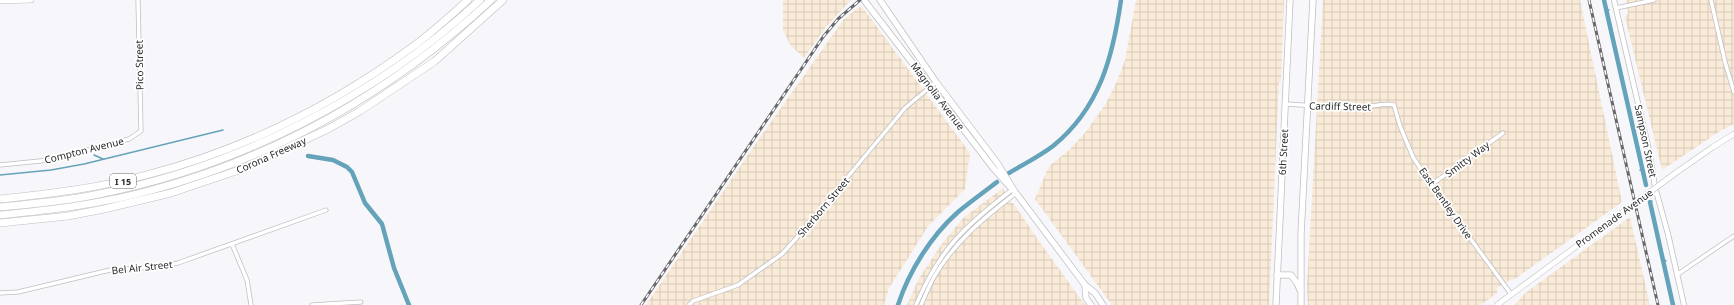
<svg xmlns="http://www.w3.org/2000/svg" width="1734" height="305" viewBox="0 0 1734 305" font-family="'Noto Sans',sans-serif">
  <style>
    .industrial { fill: url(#industrial-grid) }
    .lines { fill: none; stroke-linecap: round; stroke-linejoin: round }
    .stream { stroke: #64a3b9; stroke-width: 1.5 }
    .canal { stroke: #64a3b9; stroke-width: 4.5 }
    .minor-casing { stroke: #bfbec2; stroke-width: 5 }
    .tertiary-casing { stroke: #bfbec2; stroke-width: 6 }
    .secondary-casing { stroke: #bfbec2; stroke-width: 6 }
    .primary-casing { stroke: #bfbec2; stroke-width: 7 }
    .motorway-casing { stroke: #bfbec2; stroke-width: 8 }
    .minor { stroke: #fff; stroke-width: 3.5 }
    .tertiary { stroke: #fff; stroke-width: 4.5 }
    .secondary { stroke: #fff; stroke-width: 5 }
    .primary { stroke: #fff; stroke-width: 5.5 }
    .motorway { stroke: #fff; stroke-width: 7 }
    .rail-casing { stroke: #686769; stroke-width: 3 }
    .rail { stroke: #fff; stroke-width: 1.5; stroke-dasharray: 4.5; stroke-linecap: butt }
    .secondary-bridge-casing { stroke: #bfbec2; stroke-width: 6; stroke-linecap: butt }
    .secondary-bridge { stroke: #fff; stroke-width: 5 }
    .labels { text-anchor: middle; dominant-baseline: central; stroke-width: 3.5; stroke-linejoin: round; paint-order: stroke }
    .shield { fill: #fff; stroke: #6a696b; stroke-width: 1 }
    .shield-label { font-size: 9px; font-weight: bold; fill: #2a292b }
    .street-label { font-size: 10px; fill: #2a292b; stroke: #fff }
  </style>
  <defs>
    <pattern id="industrial-grid" width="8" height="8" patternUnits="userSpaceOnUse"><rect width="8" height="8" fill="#faebd8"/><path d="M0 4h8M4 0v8" fill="none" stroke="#d6caba"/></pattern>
  </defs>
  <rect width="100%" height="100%" fill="#f7f7fb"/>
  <g class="industrial">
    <polygon points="783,0 851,0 826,27 804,58 790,45 783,30"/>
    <polygon points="1136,0 1284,0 1281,81 1279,83 1269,305 1112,305 1035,199 1049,166 1069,150 1084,134 1105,105 1117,81 1125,60"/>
    <polygon points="1323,0 1580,0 1622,202 1515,279 1510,280 1497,288 1497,293 1481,305 1308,305 1307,286"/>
    <polygon points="1626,0 1734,0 1734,124 1720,131 1662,170 1625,17 1628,13"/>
    <polygon points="859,7 863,8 970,153 965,189 929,225 889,288 884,305 646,305 752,149 844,19"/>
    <polygon points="1003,188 1009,201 1014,204 1039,241 1085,305 907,305 919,278 941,245 963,218"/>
    <polygon points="1630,217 1650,305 1515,305 1525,293"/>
  </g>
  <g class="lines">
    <g class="stream">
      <polyline points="1607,10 1609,10"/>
      <polyline points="94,155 103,159"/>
      <polyline points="1640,170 1642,168"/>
      <polyline points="0,175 51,170 84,164 223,130"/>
      <polyline points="1650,203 1652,201"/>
      <polyline points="1662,259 1666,261"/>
    </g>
    <g class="canal">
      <polyline points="1604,0 1646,185"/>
      <polyline points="308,156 333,160 347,167 352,172 365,203 382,224 394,268 409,305"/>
      <path d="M1009 173C1024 164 1040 156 1053 146 1100 108 1113 56 1121 0"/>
      <polyline points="1650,202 1673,305"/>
      <path d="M898 305C909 271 931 236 958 212 970 202 984 192 997 182"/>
    </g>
    <g class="minor-casing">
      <g id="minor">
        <polyline points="1711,0 1725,62 1734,92"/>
        <polyline points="1616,8 1654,0"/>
        <path d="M1285 104C1310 105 1335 108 1360 108 1370 107 1386 102 1394 105L1400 126 1413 157 1431 185 1511 294"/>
        <polyline points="0,165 50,160 129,139 141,131 138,0"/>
        <polyline points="1431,185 1503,133"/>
        <polyline points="232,244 247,280 251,305"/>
        <polyline points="1678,274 1734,236"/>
        <polyline points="0,293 18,292 110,270 157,267 178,263 326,210"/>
        <polyline points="312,305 361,302"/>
        <polyline points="689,305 693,301 738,285 782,254 801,233 905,108 936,82"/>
        <path d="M916 305C940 248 965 226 1013 189"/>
        <path d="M921 305C925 296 929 286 934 277 954 242 985 217 1016 193"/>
      </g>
    </g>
    <g class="tertiary-casing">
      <polyline id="tertiary" points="1614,0 1650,155 1655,187 1668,234 1684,305"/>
    </g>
    <g class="secondary-casing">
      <g id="secondary">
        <polyline points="0,1 31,0"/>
        <polyline points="1677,172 1713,147 1734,134"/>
        <polyline points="1497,305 1612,220"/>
      </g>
    </g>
    <g class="primary-casing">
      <g id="primary">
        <polyline points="864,0 994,169 1010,187"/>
        <polyline points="880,0 936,82 998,164 1013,189 1085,285 1095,293 1103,305"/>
        <polyline points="1277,275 1291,275 1297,283 1300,290"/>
        <polyline points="1085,285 1086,298 1091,305"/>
        <polyline points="1276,305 1290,0"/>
        <polyline points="1301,305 1301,234 1313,0"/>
      </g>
    </g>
    <g class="motorway-casing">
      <g id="motorway">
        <path d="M0 199C49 194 99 188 146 175 243 150 335 104 415 45 434 31 451 15 468 0"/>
        <path d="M0 207C33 204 66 201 99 194 238 167 377 96 480 0"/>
        <path d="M0 215C51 210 102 204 152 190 279 156 394 90 491 0"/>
        <polyline points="0,223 68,216 104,209 171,193 239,170 328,129 360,111 435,61 503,0"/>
      </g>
    </g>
    <use href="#minor" class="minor"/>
    <use href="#tertiary" class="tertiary"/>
    <use href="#secondary" class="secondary"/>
    <use href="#primary" class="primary"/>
    <use href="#motorway" class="motorway"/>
    <g class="rail-casing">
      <g id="rail">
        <polyline points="1589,0 1658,305"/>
        <polyline points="641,305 823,37 838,19 860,0"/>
      </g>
    </g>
    <use href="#rail" class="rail"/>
    <g class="secondary-bridge-casing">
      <polyline id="secondary-bridge" points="1612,220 1677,172"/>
    </g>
    <use href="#secondary-bridge" class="secondary-bridge"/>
  </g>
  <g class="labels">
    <rect class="shield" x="110" y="174" width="26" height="14" rx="3"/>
    <g class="shield-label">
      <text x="123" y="181">I 15</text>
    </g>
    <g class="street-label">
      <text transform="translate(139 65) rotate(-91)">Pico Street</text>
      <text transform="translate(938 96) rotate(53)">Magnolia Avenue</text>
      <text transform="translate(1340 106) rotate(1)">Cardiff Street</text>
      <text transform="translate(1646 141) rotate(78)">Sampson Street</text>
      <text transform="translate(84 150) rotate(-14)">Compton Avenue</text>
      <text transform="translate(1283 152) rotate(-87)">6th Street</text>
      <text transform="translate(271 155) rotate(-24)">Corona Freeway</text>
      <text transform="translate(1467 159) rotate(-37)">Smitty Way</text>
      <text transform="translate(1446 203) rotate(55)">East Bentley Drive</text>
      <text transform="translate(823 207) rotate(-50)">Sherborn Street</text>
      <text transform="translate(1614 218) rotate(-36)">Promenade Avenue</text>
      <text transform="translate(142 267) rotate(-6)">Bel Air Street</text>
    </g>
  </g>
</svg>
